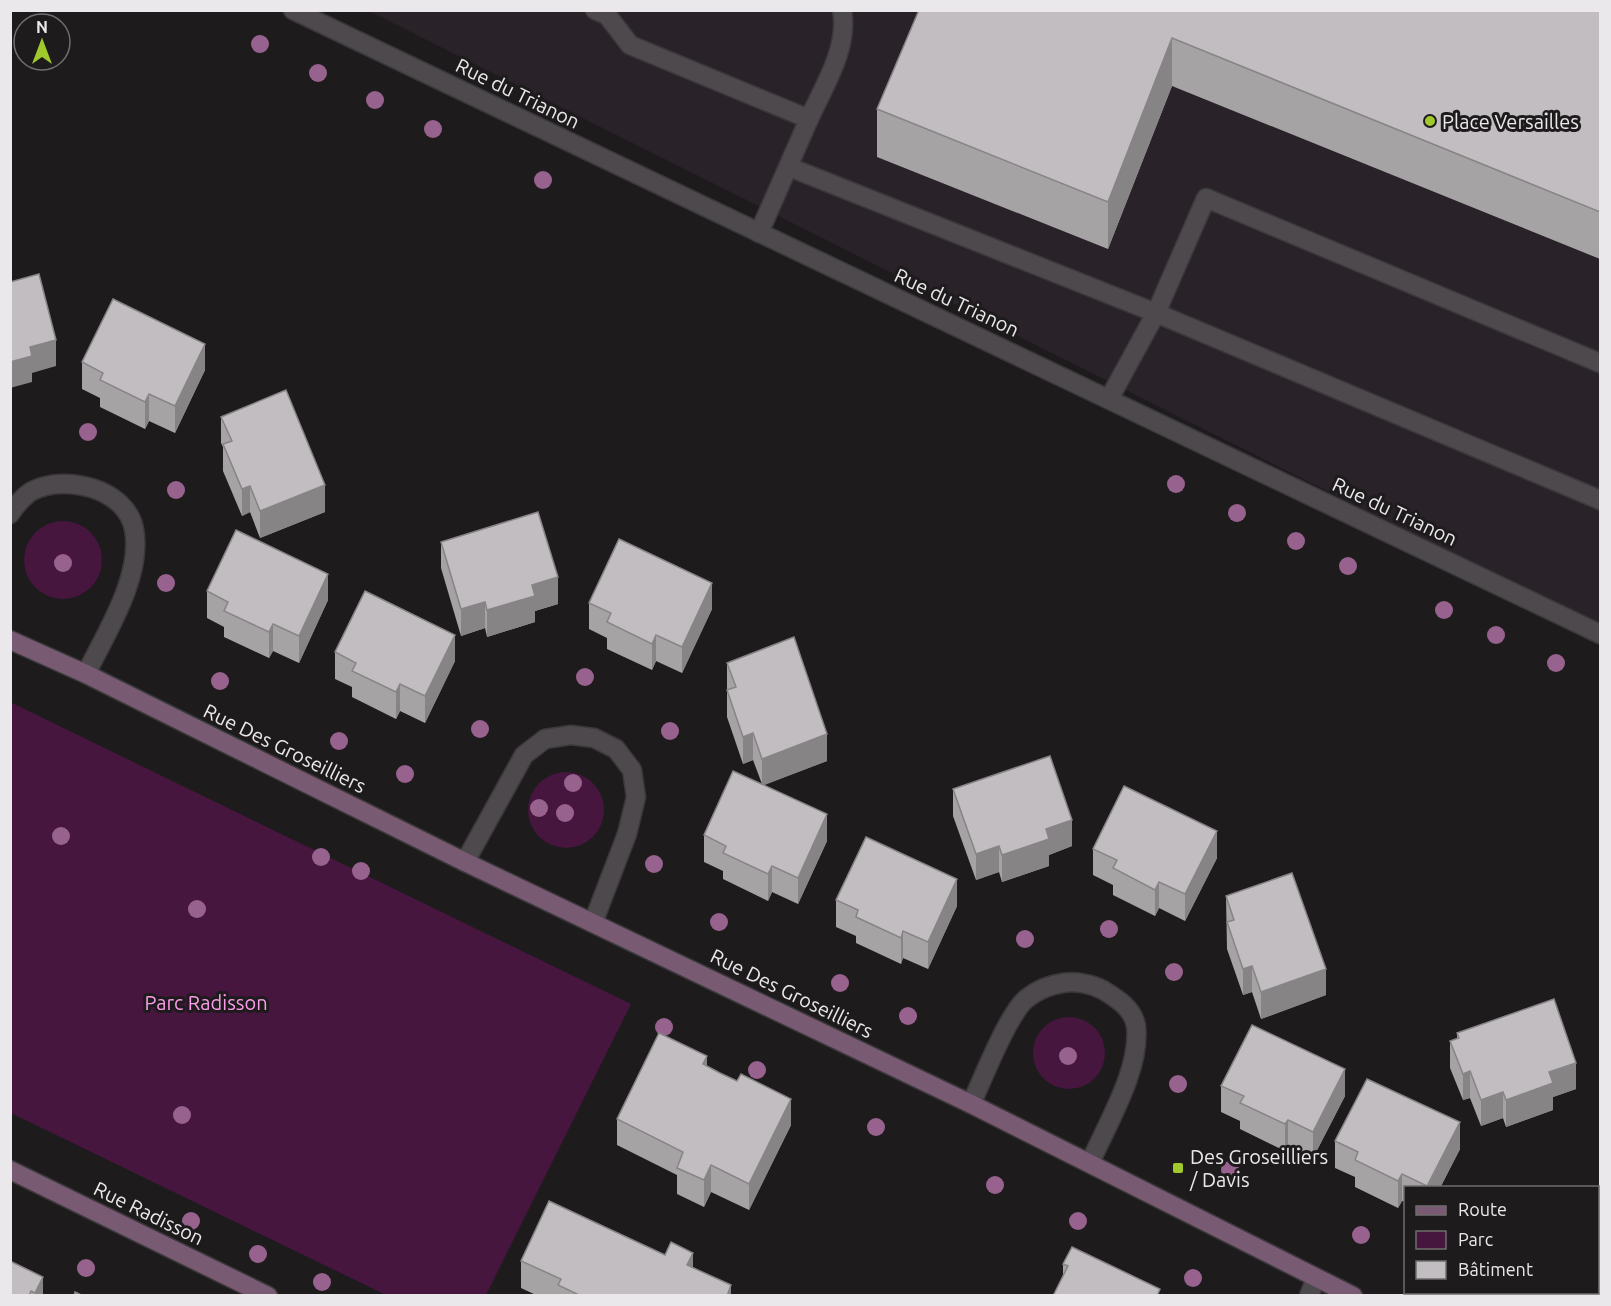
<svg xmlns="http://www.w3.org/2000/svg" width="1611" height="1306" viewBox="0 0 1611 1306" font-family="Ubuntu,sans-serif">
  <style>
    .built { fill: #292228 }
    .green { fill: #46163f }
    .lines { fill: none; stroke-linecap: round; stroke-linejoin: round }
    .lane-casing { stroke: #3a383a; stroke-width: 21 }
    .street-casing { stroke: #3a383a; stroke-width: 21 }
    .secondary-casing { stroke: #3a383a; stroke-width: 21 }
    .lane { stroke: #4d494c; stroke-width: 18 }
    .street { stroke: #4d494c; stroke-width: 18 }
    .secondary { stroke: #785a73; stroke-width: 18 }
    .tree { fill: #98628e }
    .wall { fill: #a6a3a5 }
    .shaded-wall { fill: #878486 }
    .building { fill: #c1bdc0; stroke: #878486; stroke-width: 1.5 }
    .poi-dot { fill: #a0c92b; stroke: #1e1b1d; stroke-width: 2 }
    .labels { text-anchor: middle; dominant-baseline: central; stroke-width: 6; stroke-linejoin: round; paint-order: stroke }
    .street-label { font-size: 20px; fill: #eae8ea; stroke: #1e1b1d }
    .poi-label { font-size: 20px; fill: #eae8ea; stroke: #1e1b1d; text-anchor: start }
    .park-label { font-size: 20px; fill: #fb9cea; stroke: #1e1b1d }
  </style>
  <rect width="100%" height="100%" fill="#1e1b1d"/>
  <polygon class="built" points="369,11 1600,11 1600,625 1441,548"/>
  <g class="green">
    <circle cx="63" cy="560" r="39"/>
    <polygon points="10,702 631,1004 486,1295 386,1295 11,1113"/>
    <circle cx="566" cy="810" r="38"/>
    <circle cx="1069" cy="1053" r="36"/>
    <polygon points="1598,1271 1600,1275 1600,1295 1538,1295 1538,1293 1598,1292"/>
  </g>
  <g class="lines">
    <g class="lane-casing">
      <g id="lane">
        <polyline points="595,10 607,15 630,45 809,119 759,233"/>
        <path d="M809 119C824 86 849 48 842 10"/>
        <polyline points="789,167 1156,313 1109,399"/>
        <polyline points="1600,363 1206,198 1156,313 1600,500"/>
      </g>
    </g>
    <g class="street-casing">
      <g id="street">
        <polyline points="293,10 1600,634"/>
        <path d="M10 514C14 507 25 495 32 491 65 474 126 488 134 529 143 576 106 633 86 674"/>
        <polyline points="465,862 524,755 545,739 571,735 594,738 616,749 632,770 636,797 627,834 593,923"/>
        <path d="M971 1104C983 1079 1007 1016 1026 999 1037 990 1049 985 1063 983 1076 981 1092 984 1103 990 1116 998 1133 1008 1136 1026 1141 1069 1107 1124 1090 1163"/>
        <polyline points="1598,1222 1600,1224"/>
        <polyline points="1309,1296 1316,1278"/>
        <polyline points="1501,1296 1503,1292"/>
      </g>
    </g>
    <g class="secondary-casing">
      <g id="secondary">
        <polyline points="10,640 86,674 465,862 971,1104 1353,1296"/>
        <polyline points="10,1170 268,1296"/>
      </g>
    </g>
    <use href="#lane" class="lane"/>
    <use href="#street" class="street"/>
    <use href="#secondary" class="secondary"/>
  </g>
  <g class="tree">
    <circle cx="260" cy="44" r="9"/>
    <circle cx="318" cy="73" r="9"/>
    <circle cx="375" cy="100" r="9"/>
    <circle cx="433" cy="129" r="9"/>
    <circle cx="543" cy="180" r="9"/>
    <circle cx="88" cy="432" r="9"/>
    <circle cx="1176" cy="484" r="9"/>
    <circle cx="176" cy="490" r="9"/>
    <circle cx="1237" cy="513" r="9"/>
    <circle cx="1296" cy="541" r="9"/>
    <circle cx="63" cy="563" r="9"/>
    <circle cx="1348" cy="566" r="9"/>
    <circle cx="166" cy="583" r="9"/>
    <circle cx="1444" cy="610" r="9"/>
    <circle cx="1496" cy="635" r="9"/>
    <circle cx="1556" cy="663" r="9"/>
    <circle cx="585" cy="677" r="9"/>
    <circle cx="220" cy="681" r="9"/>
    <circle cx="480" cy="729" r="9"/>
    <circle cx="670" cy="731" r="9"/>
    <circle cx="339" cy="741" r="9"/>
    <circle cx="405" cy="774" r="9"/>
    <circle cx="573" cy="783" r="9"/>
    <circle cx="539" cy="808" r="9"/>
    <circle cx="565" cy="813" r="9"/>
    <circle cx="61" cy="836" r="9"/>
    <circle cx="321" cy="857" r="9"/>
    <circle cx="654" cy="864" r="9"/>
    <circle cx="361" cy="871" r="9"/>
    <circle cx="197" cy="909" r="9"/>
    <circle cx="719" cy="922" r="9"/>
    <circle cx="1109" cy="929" r="9"/>
    <circle cx="1025" cy="939" r="9"/>
    <circle cx="1174" cy="972" r="9"/>
    <circle cx="840" cy="983" r="9"/>
    <circle cx="908" cy="1016" r="9"/>
    <circle cx="664" cy="1027" r="9"/>
    <circle cx="1068" cy="1056" r="9"/>
    <circle cx="757" cy="1070" r="9"/>
    <circle cx="1178" cy="1084" r="9"/>
    <circle cx="182" cy="1115" r="9"/>
    <circle cx="876" cy="1127" r="9"/>
    <circle cx="1230" cy="1170" r="9"/>
    <circle cx="995" cy="1185" r="9"/>
    <circle cx="191" cy="1221" r="9"/>
    <circle cx="1078" cy="1221" r="9"/>
    <circle cx="1361" cy="1235" r="9"/>
    <circle cx="258" cy="1254" r="9"/>
    <circle cx="86" cy="1268" r="9"/>
    <circle cx="1193" cy="1278" r="9"/>
    <circle cx="322" cy="1282" r="9"/>
  </g>
  <g class="wall">
    <polygon points="919,10 1600,10 1600,259 1172,86 1108,249 877,157 877,109"/>
    <polygon points="82,362 205,370 175,433 149,421 145,429 100,407 100,398 82,389"/>
    <polygon points="221,417 325,512 260,538 250,512 242,516 223,471 223,447 221,443"/>
    <polygon points="441,542 558,604 535,611 535,622 487,637 485,628 461,636 441,568"/>
    <polygon points="207,591 328,600 299,663 273,651 269,658 224,637 224,627 207,618"/>
    <polygon points="589,603 712,609 682,673 656,661 652,670 607,649 607,638 589,629"/>
    <polygon points="335,652 455,661 425,723 400,711 396,719 352,697 352,687 335,679"/>
    <polygon points="727,663 827,761 763,785 827,841 798,904 772,892 768,901 723,879 723,871 704,862 704,835 762,784 753,760 743,764 727,717"/>
    <polygon points="953,789 1072,846 1049,855 1049,866 1002,882 999,872 976,880 953,816"/>
    <polygon points="1093,849 1217,858 1185,921 1159,908 1155,916 1113,895 1113,885 1093,875"/>
    <polygon points="1226,896 1326,995 1261,1019 1252,992 1243,995 1227,949"/>
    <polygon points="836,900 957,906 928,969 903,958 901,964 856,943 856,936 836,927"/>
    <polygon points="1457,1033 1576,1089 1553,1097 1553,1110 1506,1127 1503,1118 1481,1126 1470,1098 1463,1100 1450,1068 1450,1041 1457,1038"/>
    <polygon points="707,1066 791,1125 749,1210 711,1192 704,1207 677,1194 677,1175 617,1145 617,1119"/>
    <polygon points="1221,1086 1345,1096 1313,1158 1288,1146 1285,1151 1240,1129 1240,1121 1221,1112"/>
    <polygon points="1335,1141 1460,1149 1440,1188 1406,1188 1406,1202 1402,1201 1398,1208 1355,1187 1355,1177 1335,1168"/>
    <polygon points="10,1261 43,1296 10,1296"/>
    <polygon points="521,1261 693,1267 731,1296 538,1296 521,1288"/>
    <polygon points="1063,1264 1160,1296 1063,1275"/>
  </g>
  <g class="shaded-wall">
    <polygon points="1172,38 1172,86 1108,249 1108,202"/>
    <polygon points="56,340 56,366 32,373 32,382 10,388 10,362 30,347"/>
    <polygon points="205,344 205,370 175,433 175,406"/>
    <polygon points="149,394 149,421 145,429 145,402"/>
    <polygon points="325,485 325,512 260,538 260,511"/>
    <polygon points="250,486 250,512 242,516 242,489"/>
    <polygon points="328,574 328,600 299,663 299,636"/>
    <polygon points="558,577 558,604 535,611 535,622 487,637 487,610 532,585"/>
    <polygon points="712,583 712,609 682,673 682,647"/>
    <polygon points="485,602 485,628 461,636 461,609"/>
    <polygon points="273,624 273,651 269,658 269,632"/>
    <polygon points="455,635 455,661 425,723 425,696"/>
    <polygon points="656,635 656,661 652,670 652,644"/>
    <polygon points="400,684 400,711 396,719 396,692"/>
    <polygon points="753,733 753,760 743,764 743,737"/>
    <polygon points="827,734 827,761 762,786 762,759"/>
    <polygon points="827,814 827,841 798,904 798,878"/>
    <polygon points="1072,820 1072,846 1049,855 1049,866 1002,882 1002,855 1046,829"/>
    <polygon points="1217,831 1217,858 1185,921 1185,894"/>
    <polygon points="999,846 999,872 976,880 976,854"/>
    <polygon points="772,866 772,892 768,901 768,874"/>
    <polygon points="957,879 957,906 928,969 928,942"/>
    <polygon points="1159,882 1159,908 1155,916 1155,890"/>
    <polygon points="903,931 903,958 901,964 901,938"/>
    <polygon points="1252,966 1252,992 1243,995 1243,969"/>
    <polygon points="1326,969 1326,995 1261,1019 1261,992"/>
    <polygon points="707,1056 707,1083 703,1064"/>
    <polygon points="1576,1063 1576,1089 1553,1097 1553,1110 1506,1127 1506,1100 1549,1072"/>
    <polygon points="1345,1069 1345,1096 1313,1158 1313,1132"/>
    <polygon points="1470,1071 1470,1098 1463,1100 1463,1074"/>
    <polygon points="1503,1092 1503,1118 1481,1126 1481,1100"/>
    <polygon points="791,1099 791,1125 749,1210 749,1184"/>
    <polygon points="1288,1120 1288,1146 1285,1151 1285,1124"/>
    <polygon points="1460,1122 1460,1149 1440,1188 1427,1188"/>
    <polygon points="711,1165 711,1192 704,1207 704,1180"/>
    <polygon points="1402,1174 1402,1201 1398,1208 1398,1181"/>
    <polygon points="693,1253 693,1279 687,1265"/>
    <polygon points="43,1277 43,1296 35,1296 35,1293"/>
    <polygon points="731,1285 731,1296 727,1296"/>
  </g>
  <g class="building">
    <polygon points="919,10 1600,10 1600,212 1172,38 1108,202 877,109"/>
    <polygon points="39,274 56,340 30,347 32,356 10,362 10,282"/>
    <polygon points="113,299 205,344 175,406 149,394 145,402 100,380 103,373 82,362"/>
    <polygon points="286,390 325,485 260,511 250,486 242,489 223,444 232,441 221,417"/>
    <polygon points="538,512 558,577 532,585 535,596 487,610 485,602 461,609 441,542"/>
    <polygon points="236,530 328,574 299,636 273,624 269,632 224,611 228,602 207,591"/>
    <polygon points="619,539 712,583 682,647 656,635 652,644 607,622 611,613 589,603"/>
    <polygon points="365,591 455,635 425,696 400,684 396,692 352,671 356,663 335,652"/>
    <polygon points="794,637 827,734 762,759 753,733 743,737 727,690 736,687 727,663"/>
    <polygon points="1050,756 1072,820 1046,829 1049,839 1002,855 999,846 976,854 953,789"/>
    <polygon points="733,771 827,814 798,878 772,866 768,874 723,853 726,846 704,835"/>
    <polygon points="1124,786 1217,831 1185,894 1159,882 1155,890 1113,868 1117,860 1093,849"/>
    <polygon points="866,837 957,879 928,942 903,931 901,938 856,917 858,910 836,900"/>
    <polygon points="1292,873 1326,969 1261,992 1252,966 1243,969 1227,922 1234,920 1226,896"/>
    <polygon points="1554,999 1576,1063 1549,1072 1553,1083 1506,1100 1503,1092 1481,1100 1470,1071 1463,1074 1450,1041 1459,1038 1457,1033"/>
    <polygon points="1252,1025 1345,1069 1313,1132 1288,1120 1285,1124 1240,1103 1244,1096 1221,1086"/>
    <polygon points="659,1033 707,1056 703,1064 720,1073 737,1081 741,1074 791,1099 749,1184 711,1165 704,1180 677,1168 683,1152 617,1119"/>
    <polygon points="1367,1079 1460,1122 1427,1186 1402,1174 1398,1181 1355,1160 1358,1152 1335,1141"/>
    <polygon points="549,1201 665,1255 671,1242 693,1253 687,1265 731,1285 727,1296 581,1296 558,1285 561,1279 521,1261"/>
    <polygon points="1072,1247 1160,1289 1157,1296 1053,1296 1068,1266 1063,1264"/>
    <polygon points="10,1261 43,1277 35,1293 31,1291 29,1296 10,1296"/>
    <polygon points="75,1292 83,1296 74,1296"/>
  </g>
  <g class="poi-dot">
    <circle cx="1430" cy="121" r="6"/>
    <rect x="1172" y="1162" width="12" height="12" rx="3"/>
  </g>
  <g class="labels">
    <g class="street-label">
      <text transform="translate(518 93) rotate(26)">Rue du Trianon</text>
      <text transform="translate(957 302) rotate(25)">Rue du Trianon</text>
      <text transform="translate(1395 511) rotate(25)">Rue du Trianon</text>
      <text transform="translate(285 748) rotate(26)">Rue Des Groseilliers</text>
      <text transform="translate(792 993) rotate(26)">Rue Des Groseilliers</text>
      <text transform="translate(149 1213) rotate(26)">Rue Radisson</text>
    </g>
    <g class="poi-label">
      <text x="1442" y="121">Place Versailles</text>
      <text x="1190" y="1156">Des Groseilliers<tspan x="1190" dy="23">/ Davis</tspan></text>
    </g>
    <g class="park-label">
      <text x="206" y="1002">Parc Radisson</text>
    </g>
  </g>
  <rect width="1611" height="1306" fill="none" stroke="#eae8ea" stroke-width="24"/>
  <rect x="1404" y="1186" width="195" height="108" fill="#1e1b1d" stroke="#706d6f" stroke-width="1.5"/>
  <rect x="1416" y="1206" width="30" height="9" fill="#785a73" stroke="#706d6f" stroke-width="1.5"/>
  <text x="1458" y="1216" font-size="18" fill="#eae8ea">Route</text>
  <rect x="1416" y="1231" width="30" height="18" fill="#46163f" stroke="#706d6f" stroke-width="1.5"/>
  <text x="1458" y="1246" font-size="18" fill="#eae8ea">Parc</text>
  <rect x="1416" y="1261" width="30" height="18" fill="#c1bdc0" stroke="#706d6f" stroke-width="1.5"/>
  <text x="1458" y="1276" font-size="18" fill="#eae8ea">Bâtiment</text>
  <g transform="translate(42 42)"><circle r="28" fill="#1e1b1d" stroke="#706d6f" stroke-width="1.5"/>
  <path d="M0-4.5L10 22L0 15L-10 22Z" fill="#a0c92b"/>
  <text y="-9" font-size="16" font-weight="bold" text-anchor="middle" fill="#eae8ea">N</text>
  </g>
</svg>
